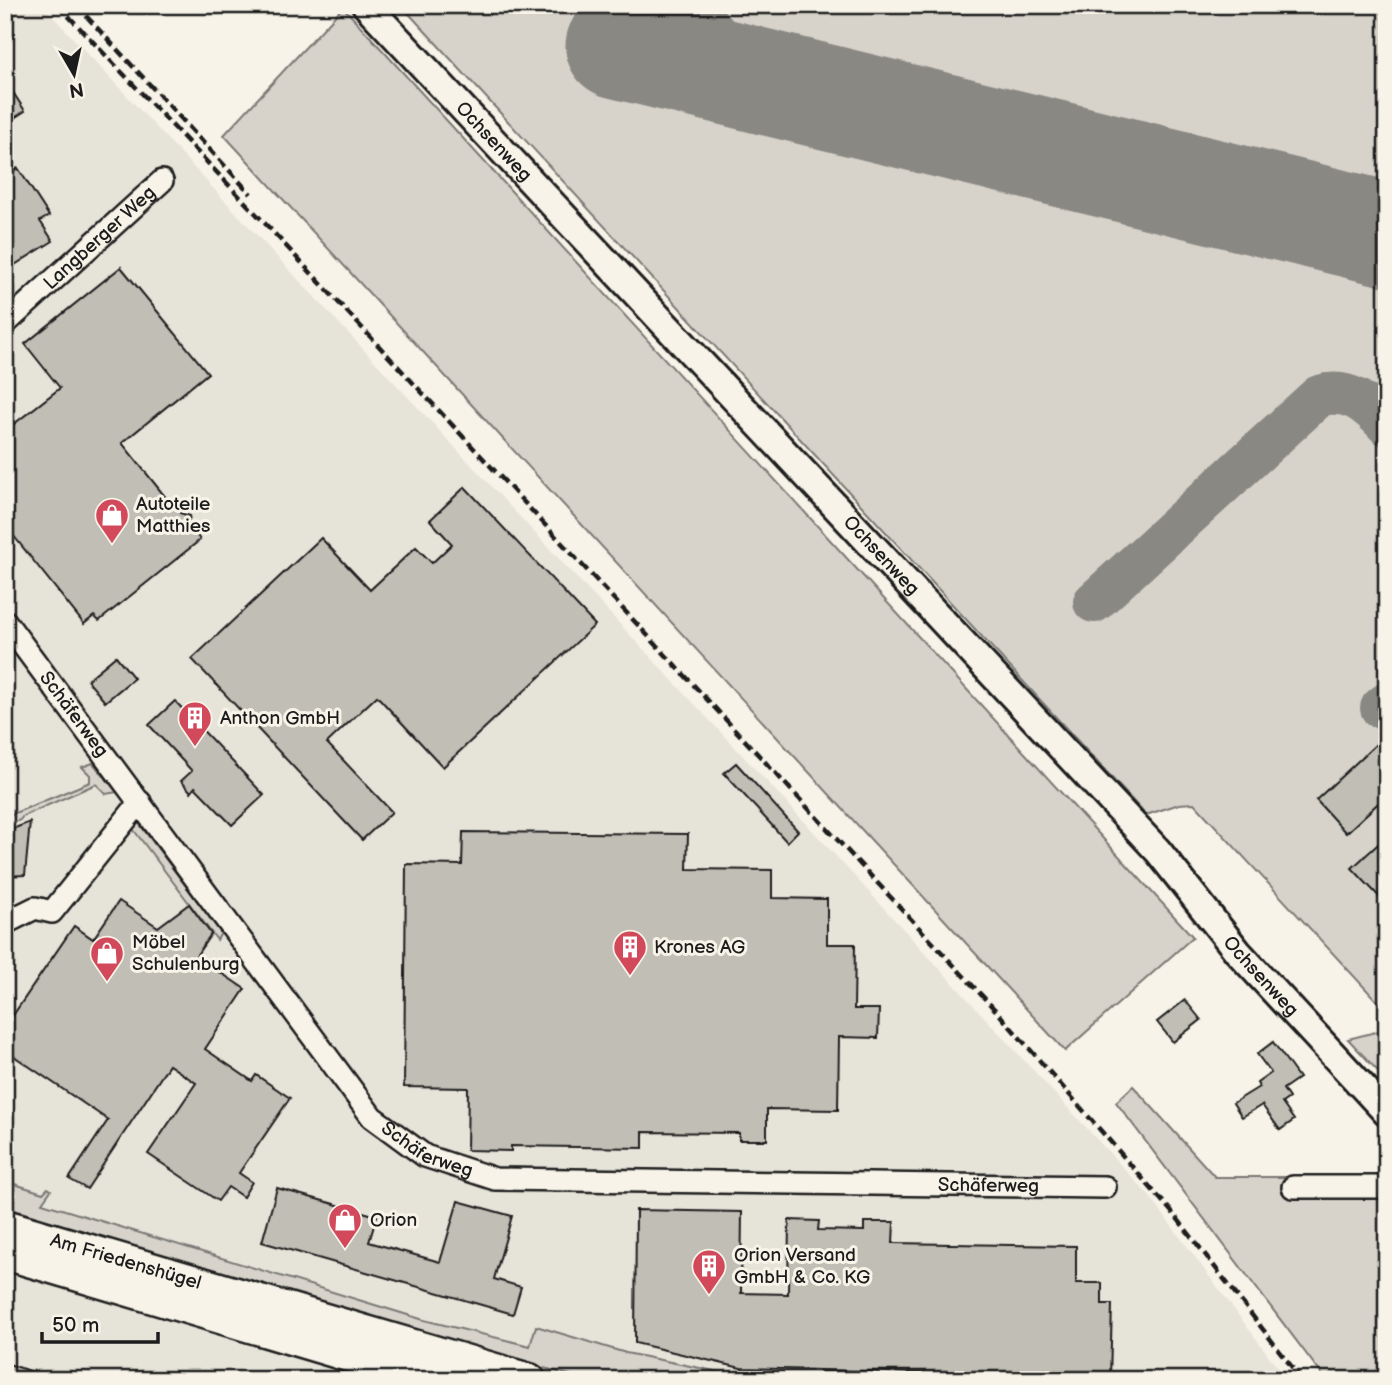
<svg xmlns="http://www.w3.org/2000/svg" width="1392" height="1385" viewBox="0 0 1392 1385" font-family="'Balsamiq Sans',sans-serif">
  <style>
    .built { fill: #e6e3d9 }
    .green { fill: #d7d3cb; stroke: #7a7874; stroke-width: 2 }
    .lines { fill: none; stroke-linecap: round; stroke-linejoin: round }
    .taxiway { stroke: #8a8882; stroke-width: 42 }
    .runway { stroke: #8a8882; stroke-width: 105 }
    .building { fill: #c0beb5; stroke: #1c1c1c; stroke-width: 2 }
    .minor-casing { stroke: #1c1c1c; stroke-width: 26 }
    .major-casing { stroke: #1c1c1c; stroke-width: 32 }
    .highway-casing { stroke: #1c1c1c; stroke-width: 37 }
    .minor { stroke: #f7f3e8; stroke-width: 21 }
    .major { stroke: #f7f3e8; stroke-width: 26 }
    .highway { stroke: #f7f3e8; stroke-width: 32 }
    .rail { stroke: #1c1c1c; stroke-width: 4.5; stroke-dasharray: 10 5; stroke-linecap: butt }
    .labels { text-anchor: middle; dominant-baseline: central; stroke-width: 6; stroke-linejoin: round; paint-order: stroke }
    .street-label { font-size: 19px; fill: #1c1c1c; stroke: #f7f3e8 }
    .poi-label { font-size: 19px; fill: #1c1c1c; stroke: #f7f3e8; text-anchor: start }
  </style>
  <rect width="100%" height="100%" fill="#f7f3e8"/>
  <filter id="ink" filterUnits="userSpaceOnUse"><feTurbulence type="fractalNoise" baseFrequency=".0143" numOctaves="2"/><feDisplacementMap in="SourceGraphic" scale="14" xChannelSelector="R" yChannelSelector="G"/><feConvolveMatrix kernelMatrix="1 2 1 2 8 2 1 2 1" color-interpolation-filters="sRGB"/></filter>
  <g filter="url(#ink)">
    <polygon class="built" points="5,5 42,5 798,815 1150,1197 1287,1380 5,1380"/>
    <g class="green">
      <polygon points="401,5 1387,5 1387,1012 1194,803 1179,804 1146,815"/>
      <polygon points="343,7 1193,937 1065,1051 224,135"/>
      <polygon points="93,763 117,792 106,794 96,784 23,816 20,820 5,826 5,817 90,782 90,775 82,767"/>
      <polygon points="137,821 221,933 217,940 133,829"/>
      <polygon points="1387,1029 1387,1081 1348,1039"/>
      <polygon points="1133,1086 1215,1177 1374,1177 1387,1167 1387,1380 1326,1380 1116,1102"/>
      <polygon points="5,1181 43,1193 48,1188 51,1190 42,1203 424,1320 530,1346 536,1326 626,1353 759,1380 588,1380 404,1330 5,1207"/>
    </g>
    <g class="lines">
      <g class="taxiway">
        <polyline points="691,5 758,80"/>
        <path d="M1094 602 1319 396C1349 387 1368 405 1387 425"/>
        <polyline points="1381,708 1387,703"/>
      </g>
      <polyline class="runway" points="618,46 1387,234"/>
    </g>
    <g class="building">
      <polygon points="5,80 25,111 5,124"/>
      <polygon points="18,168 49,216 40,221 53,241 5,271 5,177"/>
      <polygon points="121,267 208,373 122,443 171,504 182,507 180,513 190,516 188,523 198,526 196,534 200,540 99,621 94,616 84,624 5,525 5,431 60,388 25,344"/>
      <polygon points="465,487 595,625 443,767 377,696 327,743 392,812 362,840 192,659 321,538 370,590 416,547 432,563 452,544 430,520"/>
      <polygon points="116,656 134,678 105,702 87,680"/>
      <polygon points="175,701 264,795 232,825 195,787 191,792 181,781 192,771 149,725"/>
      <polygon points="1387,734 1387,795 1346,833 1316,800"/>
      <polygon points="736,763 798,831 787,842 724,773"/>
      <polygon points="30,822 25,875 5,876 5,832"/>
      <polygon points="463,832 688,834 687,869 772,870 772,898 827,899 827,944 855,944 854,1009 879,1009 878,1038 839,1037 838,1110 767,1109 767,1140 739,1140 739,1133 643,1132 643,1148 511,1146 511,1151 467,1150 468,1088 404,1087 406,864 462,865"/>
      <polygon points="1387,836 1387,905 1352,868"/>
      <polygon points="119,901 158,927 189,904 211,934 196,956 245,989 205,1049 252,1081 256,1075 290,1098 239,1173 252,1182 243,1197 228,1187 218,1201 148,1154 196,1083 169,1065 87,1189 69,1179 108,1120 5,1050 5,1027 74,926 93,939"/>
      <polygon points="1185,1000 1201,1020 1173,1042 1157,1022"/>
      <polygon points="1273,1042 1299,1078 1283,1089 1289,1098 1282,1103 1294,1120 1280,1130 1262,1105 1242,1117 1233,1103 1259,1087 1257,1083 1271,1073 1257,1054"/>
      <polygon points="277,1188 377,1216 369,1242 440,1262 458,1201 512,1216 494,1279 521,1287 513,1314 262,1242"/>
      <polygon points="636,1210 742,1212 741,1293 788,1294 789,1220 819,1221 818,1230 864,1231 864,1222 894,1222 893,1243 1076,1246 1076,1283 1102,1283 1102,1304 1112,1304 1110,1380 923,1380 923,1373 741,1368 635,1343"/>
      <polygon points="5,1363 49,1377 48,1380 5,1380"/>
    </g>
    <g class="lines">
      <g class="minor-casing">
        <g id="minor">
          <path id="s1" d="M5 324 162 181"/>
          <path id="s2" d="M5 621 372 1117 425 1156 495 1179 1105 1187"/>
          <polyline points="5,923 35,908 52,912 140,802"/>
          <polyline points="1293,1187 1387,1187"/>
        </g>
      </g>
      <g class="major-casing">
        <g id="major">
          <path id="s3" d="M366 5 1158 851 1238 952 1387 1113"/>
        </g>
      </g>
      <g class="highway-casing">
        <g id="highway">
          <path id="s4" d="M5 1226 529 1380"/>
          <polyline points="5,1253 432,1380"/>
        </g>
      </g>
      <use href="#minor" class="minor"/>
      <use href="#major" class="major"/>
      <use href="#highway" class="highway"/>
      <g class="rail">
        <polyline points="58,5 261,219 1000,1015 1177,1218 1302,1380"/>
        <polyline points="76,5 251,194"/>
      </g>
    </g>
  </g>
  <defs>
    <g id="shop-pin" transform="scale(1.75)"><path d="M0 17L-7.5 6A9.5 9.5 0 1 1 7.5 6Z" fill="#d1495b" stroke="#f7f3e8"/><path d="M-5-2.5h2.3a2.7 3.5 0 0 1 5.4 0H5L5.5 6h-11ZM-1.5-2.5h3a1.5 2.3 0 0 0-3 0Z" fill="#fff"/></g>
    <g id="building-pin" transform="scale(1.75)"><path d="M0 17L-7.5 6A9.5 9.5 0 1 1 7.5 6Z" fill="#d1495b" stroke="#f7f3e8"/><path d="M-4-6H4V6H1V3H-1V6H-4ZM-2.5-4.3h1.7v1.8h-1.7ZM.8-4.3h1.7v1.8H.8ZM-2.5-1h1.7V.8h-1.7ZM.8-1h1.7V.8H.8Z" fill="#fff"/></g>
  </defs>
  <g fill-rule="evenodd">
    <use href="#shop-pin" x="112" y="515"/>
    <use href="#building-pin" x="195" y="718"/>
    <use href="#building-pin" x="630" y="947"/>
    <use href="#shop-pin" x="107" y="953"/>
    <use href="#shop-pin" x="345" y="1220"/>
    <use href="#building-pin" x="709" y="1266"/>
  </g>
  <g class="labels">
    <g class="street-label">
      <text stroke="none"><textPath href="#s3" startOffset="187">Ochsenweg</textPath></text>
      <text stroke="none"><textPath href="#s1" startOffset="128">Langberger Weg</textPath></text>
      <text stroke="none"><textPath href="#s3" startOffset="754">Ochsenweg</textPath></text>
      <text stroke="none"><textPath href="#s2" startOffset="116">Schäferweg</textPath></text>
      <text stroke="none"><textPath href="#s3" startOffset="1321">Ochsenweg</textPath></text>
      <text stroke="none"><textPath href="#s2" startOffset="682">Schäferweg</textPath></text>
      <text stroke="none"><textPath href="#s2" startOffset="1250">Schäferweg</textPath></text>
      <text stroke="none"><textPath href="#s4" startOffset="126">Am Friedenshügel</textPath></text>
    </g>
    <g class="poi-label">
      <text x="136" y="504">Autoteile<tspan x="136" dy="22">Matthies</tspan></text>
      <text x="220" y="718">Anthon GmbH</text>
      <text x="132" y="942">Möbel<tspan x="132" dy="22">Schulenburg</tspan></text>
      <text x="654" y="947">Krones AG</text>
      <text x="370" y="1220">Orion</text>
      <text x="734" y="1255">Orion Versand<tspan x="734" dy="22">GmbH &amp; Co. KG</tspan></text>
    </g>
  </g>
  <rect width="1392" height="1385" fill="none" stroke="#f7f3e8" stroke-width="28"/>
  <rect x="14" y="14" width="1364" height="1357" fill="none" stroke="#1c1c1c" stroke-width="2.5" filter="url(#ink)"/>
  <g transform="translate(74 74) rotate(171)" stroke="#f7f3e8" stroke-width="5" paint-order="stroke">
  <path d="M0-5L12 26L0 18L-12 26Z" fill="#1c1c1c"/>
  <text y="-10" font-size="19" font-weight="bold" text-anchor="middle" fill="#1c1c1c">N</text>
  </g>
  <path d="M42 1332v10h116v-10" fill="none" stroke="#1c1c1c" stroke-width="3.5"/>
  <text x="52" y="1332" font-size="21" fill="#1c1c1c" stroke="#f7f3e8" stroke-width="5" paint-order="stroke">50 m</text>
</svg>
